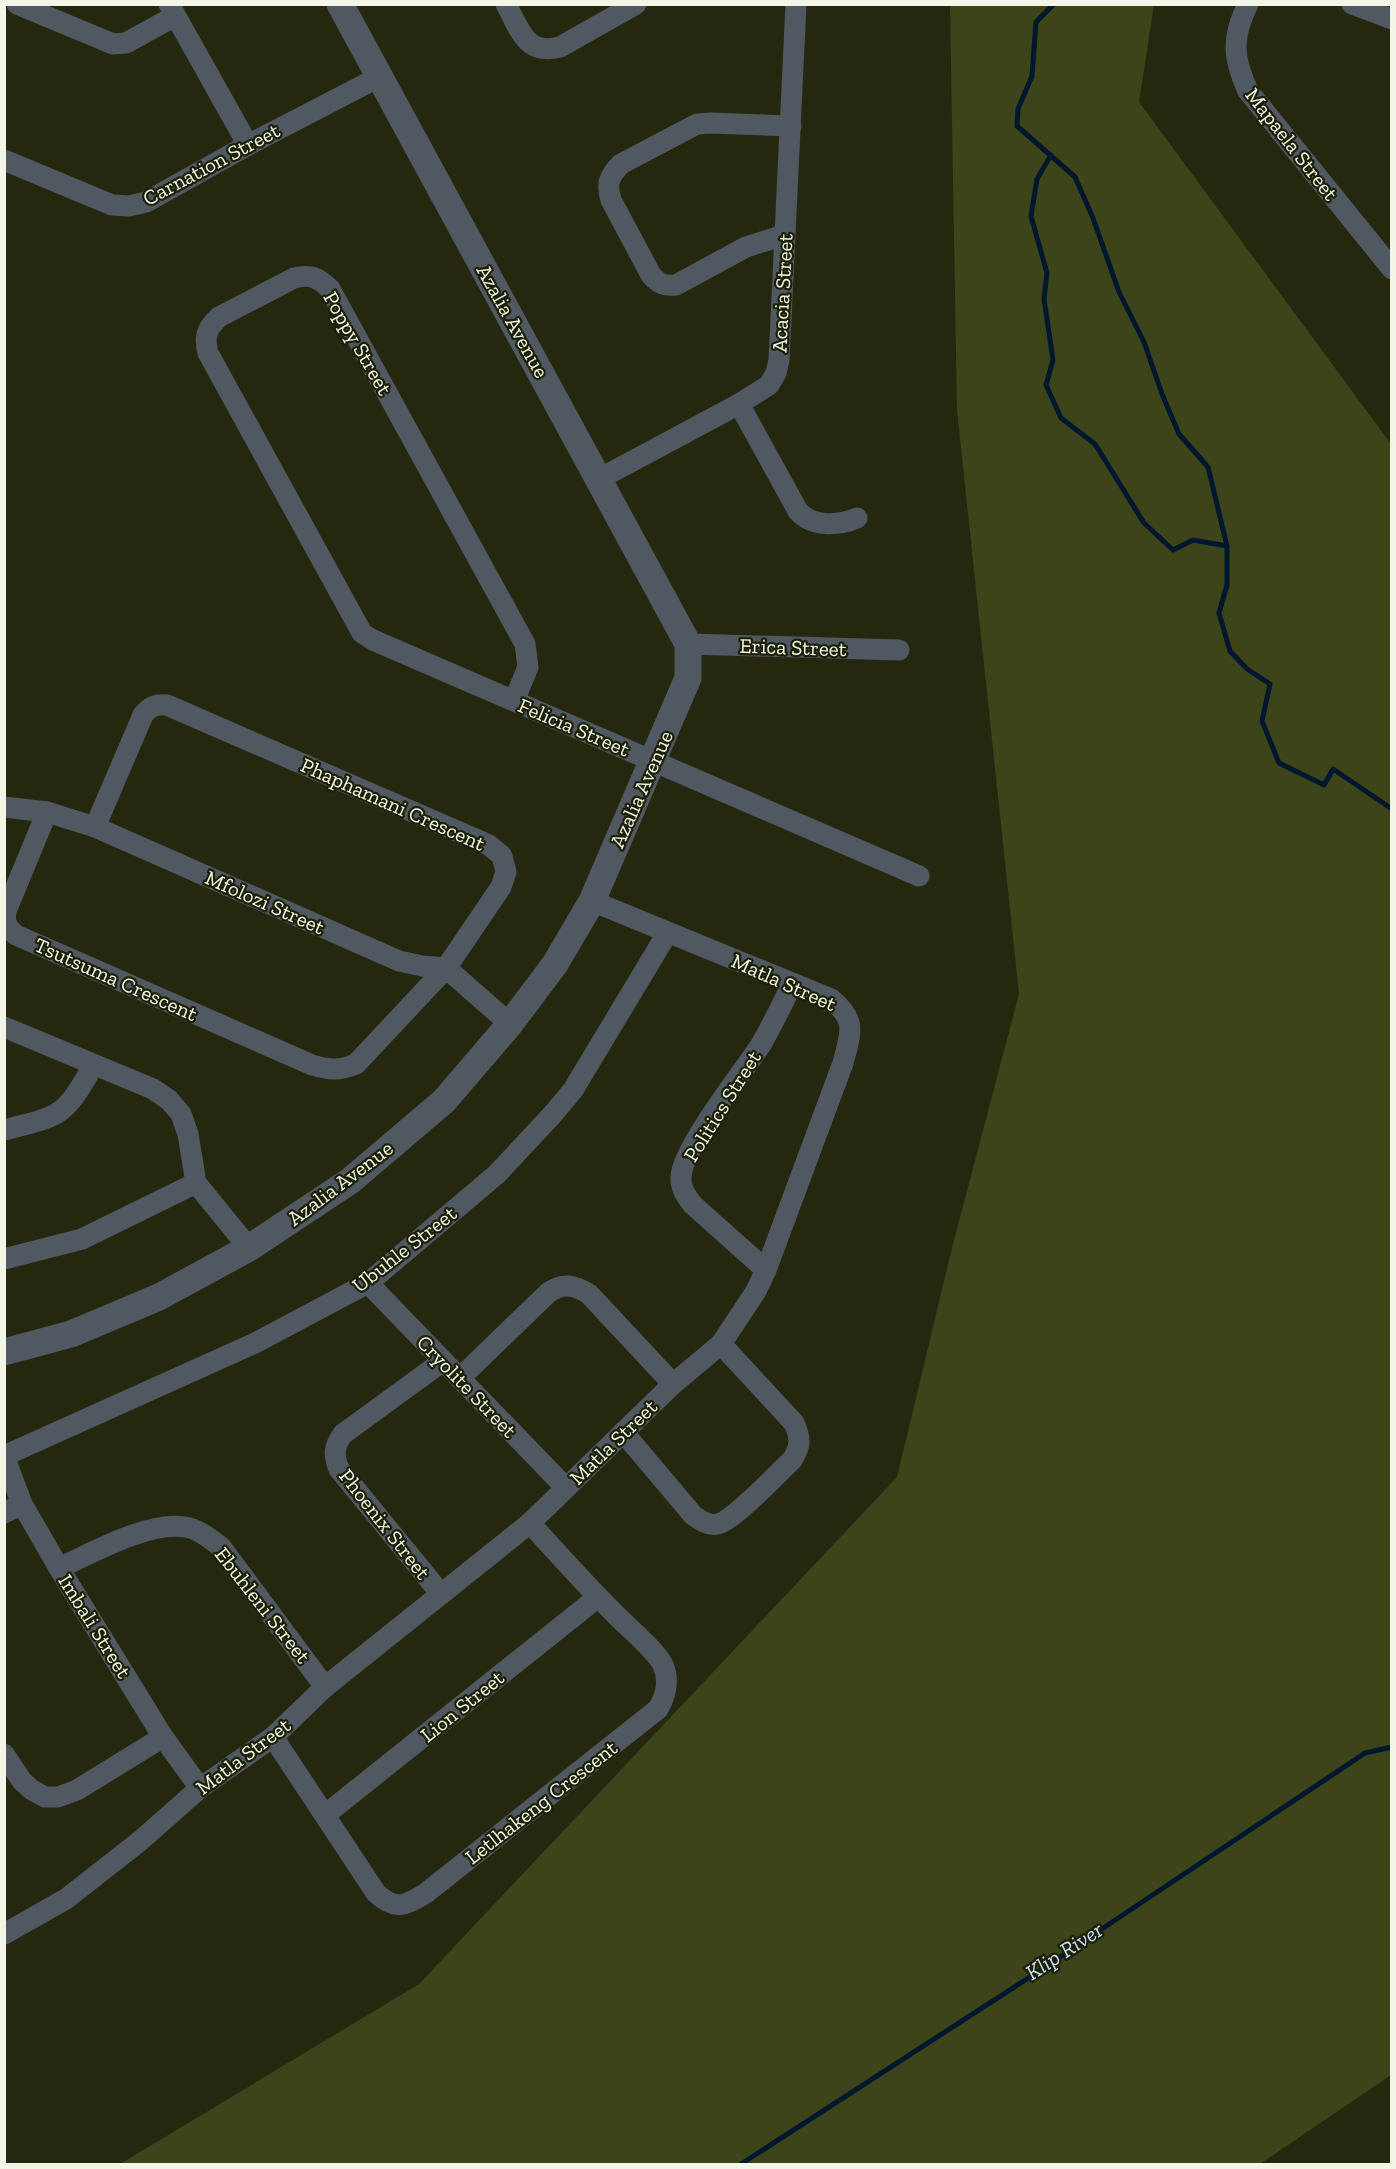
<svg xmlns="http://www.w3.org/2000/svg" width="1396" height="2169" viewBox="0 0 1396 2169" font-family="'Zilla Slab',serif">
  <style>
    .green { fill: #3e4419 }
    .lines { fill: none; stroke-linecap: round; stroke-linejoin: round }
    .stream { stroke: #01172e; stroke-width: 5 }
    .minor { stroke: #505862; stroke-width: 21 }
    .tertiary { stroke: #505862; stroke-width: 27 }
    .labels { text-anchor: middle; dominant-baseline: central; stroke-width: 4.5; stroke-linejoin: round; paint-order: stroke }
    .street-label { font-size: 21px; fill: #f3f6e7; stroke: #1b1f06 }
    .water-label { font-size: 22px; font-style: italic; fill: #cadff6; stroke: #1b1f06 }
  </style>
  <rect width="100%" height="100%" fill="#25280f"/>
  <polygon class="green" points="950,5 1154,5 1139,102 1391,444 1391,2075 1260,2164 120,2164 419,1984 897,1477 952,1248 1019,994 957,410"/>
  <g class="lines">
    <g class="stream">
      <polyline points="1054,4 1036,22 1032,76 1018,109 1017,126 1075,177 1093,218 1119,292 1144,342 1162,394 1179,434 1208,467 1227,546 1227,585 1219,613 1230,651 1247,669 1270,684 1262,721 1279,763 1324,785 1333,769 1392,809"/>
      <polyline points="1051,155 1037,179 1031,216 1047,273 1044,299 1053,360 1046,385 1061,418 1095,444 1144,523 1173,550 1193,540 1227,546"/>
      <polyline points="741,2164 1036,1973 1365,1753 1392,1747"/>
    </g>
    <g class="minor">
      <polyline points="17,4 113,44 126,43 175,16"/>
      <polyline points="169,4 248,145"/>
      <path d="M506 4C520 30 526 56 560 47L636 4"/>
      <path d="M1248 4C1231 38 1233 58 1248 91L1392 269"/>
      <polyline points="1352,4 1392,19"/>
      <polyline points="4,160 112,205 129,206 146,202 248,145 379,77"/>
      <path d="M784 235 746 247 676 285C664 286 659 284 651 275L611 200C606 184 609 176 621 164L697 124 711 123 791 126"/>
      <path d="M739 404 798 511C812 527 838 526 857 518"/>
      <polyline points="599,479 739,404 769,385 776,373 779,360 796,4"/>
      <polyline points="688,644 899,650"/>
      <path d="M514 701 528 667 525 644 330 289C318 277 310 274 294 278L219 317C206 329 204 337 208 353L362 633 373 640 919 876"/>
      <polyline points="4,807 47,812 95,827 399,961 422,966 446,968 510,1024"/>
      <path d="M47 812 6 911C4 922 7 928 16 935L312 1065C329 1070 339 1071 356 1064L446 968 501 887 506 872 502 856 489 845 167 705C156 704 150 706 143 715L95 827"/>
      <polyline points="4,1027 153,1089 169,1100 181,1114 188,1134 196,1183 249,1248"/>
      <path d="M4 1130C61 1116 64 1117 93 1066"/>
      <polyline points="4,1259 82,1239 196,1183"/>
      <path d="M766 1270 693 1205C686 1196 680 1188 681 1176 683 1148 742 1073 760 1046 772 1026 782 1005 792 984"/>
      <polyline points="368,1283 566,1488"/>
      <path d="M460 1378 548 1293C563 1282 574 1285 589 1294L673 1384"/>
      <path d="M623 1432 693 1515C700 1520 708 1526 718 1524 734 1520 778 1473 792 1460 801 1446 801 1438 794 1423L721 1344"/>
      <polyline points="4,1456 255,1343 368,1283 497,1174 553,1114 573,1090 668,932"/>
      <polyline points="4,1456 22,1504 59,1568 163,1737 200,1788"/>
      <polyline points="4,1513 22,1504"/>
      <path d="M59 1568C92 1553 148 1521 185 1527 199 1529 210 1539 221 1547L325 1687"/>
      <path d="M441 1594 339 1469C333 1455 334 1446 343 1434L443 1361"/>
      <path d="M273 1737 376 1893C395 1911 406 1906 426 1893L658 1709C666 1695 670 1681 663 1665 655 1649 625 1625 612 1611 584 1583 557 1553 530 1523"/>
      <polyline points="4,1754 22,1781 32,1790 45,1797 58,1797 77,1790 163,1737"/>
      <polyline points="325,1815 598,1597"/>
      <path d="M4 1934 66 1899 140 1841 200 1788 273 1737 325 1687 530 1523 673 1384 721 1344 756 1291 766 1270 843 1063C851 1033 857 1020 831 999L592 901"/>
    </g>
    <polyline class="tertiary" points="4,1352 71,1334 159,1297 249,1248 350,1181 444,1101 510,1024 555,964 592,901 688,678 688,644 340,4"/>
  </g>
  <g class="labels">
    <g class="street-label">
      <text transform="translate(1292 144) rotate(52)">Mapaela Street</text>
      <text transform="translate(211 164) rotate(-28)">Carnation Street</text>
      <text transform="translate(782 293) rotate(-87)">Acacia Street</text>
      <text transform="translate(513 321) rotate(61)">Azalia Avenue</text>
      <text transform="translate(358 343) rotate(60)">Poppy Street</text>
      <text transform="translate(793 647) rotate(2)">Erica Street</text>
      <text transform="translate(574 727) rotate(23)">Felicia Street</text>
      <text transform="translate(641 789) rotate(-66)">Azalia Avenue</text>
      <text transform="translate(393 804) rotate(24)">Phaphamani Crescent</text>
      <text transform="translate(265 902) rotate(24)">Mfolozi Street</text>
      <text transform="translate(116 979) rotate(24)">Tsutsuma Crescent</text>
      <text transform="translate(784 982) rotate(24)">Matla Street</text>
      <text transform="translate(722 1106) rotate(-58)">Politics Street</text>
      <text transform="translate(340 1183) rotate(-37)">Azalia Avenue</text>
      <text transform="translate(404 1249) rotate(-38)">Ubuhle Street</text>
      <text transform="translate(467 1386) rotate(46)">Cryolite Street</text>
      <text transform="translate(613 1442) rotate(-44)">Matla Street</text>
      <text transform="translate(385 1524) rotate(52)">Phoenix Street</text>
      <text transform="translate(263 1605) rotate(52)">Ebuhleni Street</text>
      <text transform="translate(95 1626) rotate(58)">Imbali Street</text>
      <text transform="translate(462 1706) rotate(-39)">Lion Street</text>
      <text transform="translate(243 1756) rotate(-37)">Matla Street</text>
      <text transform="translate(541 1802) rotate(-38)">Letlhakeng Crescent</text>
    </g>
    <g class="water-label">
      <text transform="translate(1064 1951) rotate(-33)">Klip River</text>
    </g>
  </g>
  <rect width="1396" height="2169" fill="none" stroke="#f3f6e7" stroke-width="12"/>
</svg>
